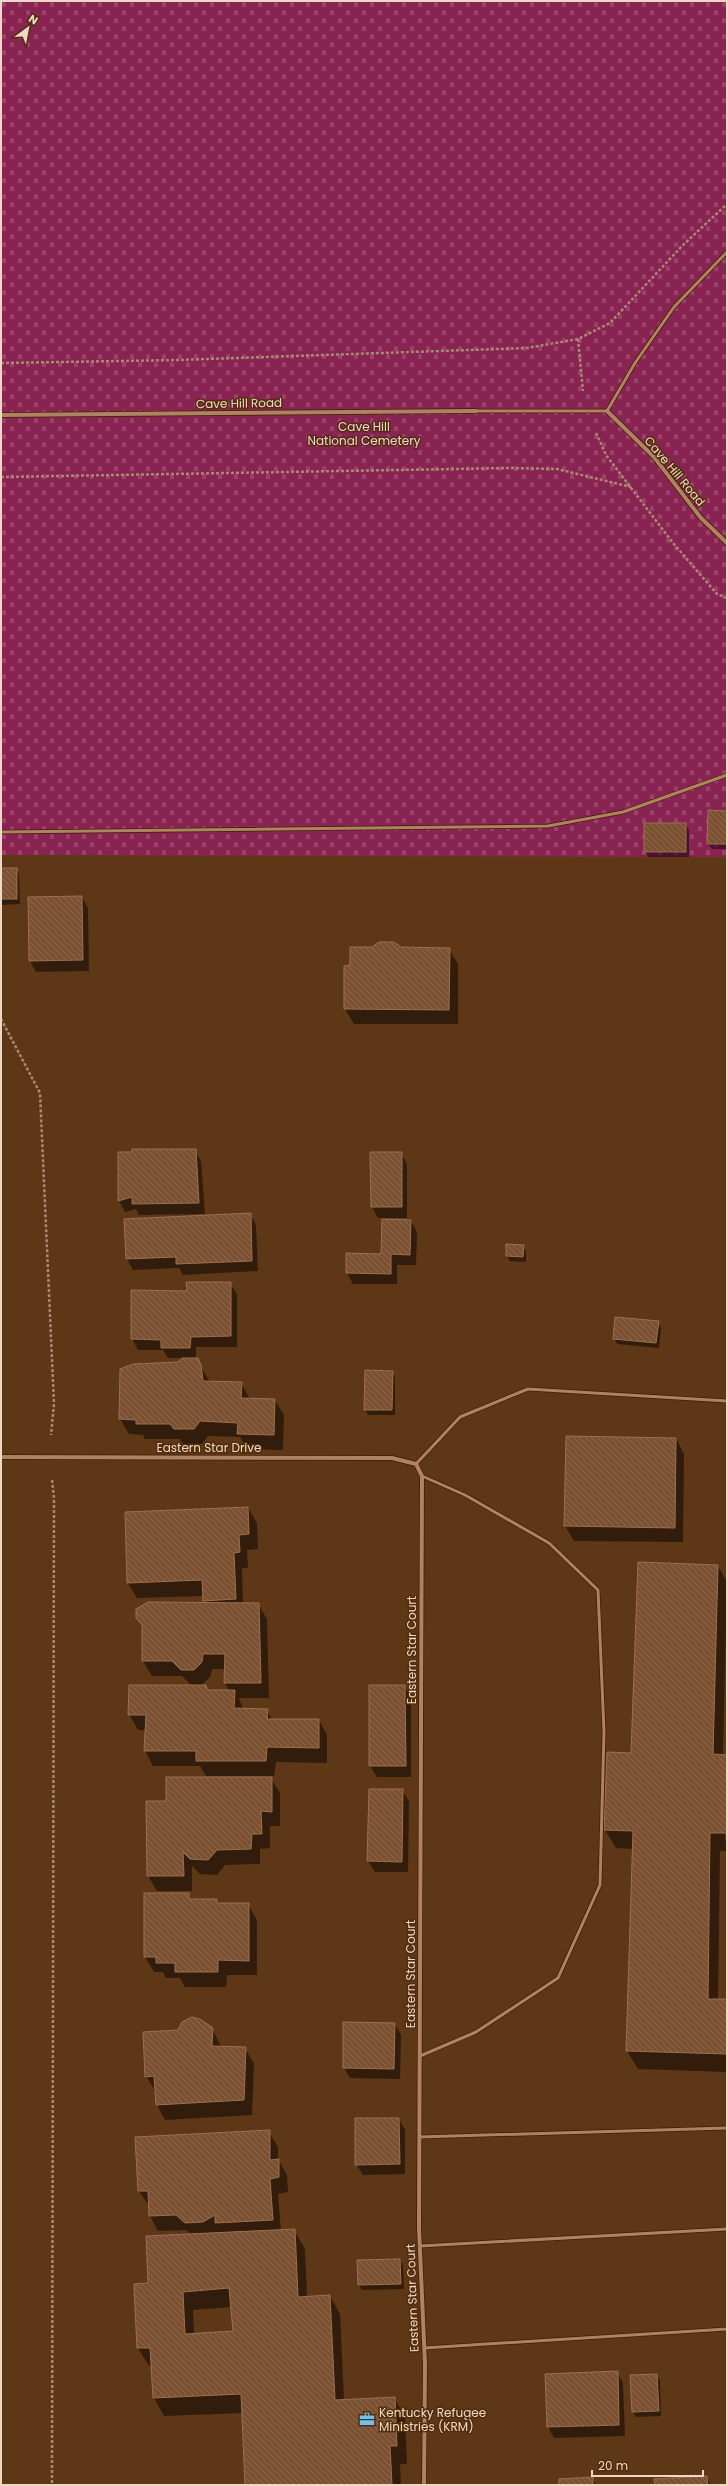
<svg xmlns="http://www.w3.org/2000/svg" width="728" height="2486" viewBox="0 0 728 2486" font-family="Poppins,sans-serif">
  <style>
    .cemetery { fill: url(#cemetery-stones) }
    .shadow { fill: #0007; fill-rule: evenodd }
    .building { fill: url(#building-back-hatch); stroke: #9c7050; fill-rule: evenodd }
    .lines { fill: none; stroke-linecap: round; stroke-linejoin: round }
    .service-casing { stroke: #421d00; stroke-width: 4.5 }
    .minor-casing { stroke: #421d00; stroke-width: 5.5 }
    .path { stroke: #a98a71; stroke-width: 2.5; stroke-dasharray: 3 2; stroke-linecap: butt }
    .service { stroke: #af8362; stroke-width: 3 }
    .minor { stroke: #af8362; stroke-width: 4 }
    .labels { text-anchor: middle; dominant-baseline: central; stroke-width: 3; stroke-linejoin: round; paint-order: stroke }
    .street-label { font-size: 12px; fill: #f0d8c6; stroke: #532d0b }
    .park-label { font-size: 12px; fill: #f2d3dc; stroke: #532d0b }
    .poi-label { font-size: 12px; fill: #f0d8c6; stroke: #532d0b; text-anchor: start }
  </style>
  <defs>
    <pattern id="cemetery-stones" width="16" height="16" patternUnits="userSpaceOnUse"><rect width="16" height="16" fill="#892452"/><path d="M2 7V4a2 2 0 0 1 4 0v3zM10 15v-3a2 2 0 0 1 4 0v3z" fill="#9a4369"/></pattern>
    <pattern id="building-back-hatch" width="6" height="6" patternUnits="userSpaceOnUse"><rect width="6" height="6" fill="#7b5132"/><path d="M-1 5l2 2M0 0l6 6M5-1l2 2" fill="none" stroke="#8e694e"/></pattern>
  </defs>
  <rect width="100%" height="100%" fill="#5e3717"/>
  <polygon class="cemetery" points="1,1 727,1 727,857 1,855"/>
  <g class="shadow">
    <polygon points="727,812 727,849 712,849 708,844"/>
    <polygon points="685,824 689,830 689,857 648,857 645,851"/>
    <polygon points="1,869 16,869 19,874 20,904 1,905"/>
    <polygon points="82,897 88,908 89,971 36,972 30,961"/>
    <polygon points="401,948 449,949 458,964 458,1024 354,1024 345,1009 351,966"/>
    <polygon points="195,1150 201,1161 205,1214 139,1215 136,1209 125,1212 119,1201 119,1153"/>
    <polygon points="401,1153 407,1164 407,1218 378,1218 372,1207"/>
    <polygon points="250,1214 256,1225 258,1271 183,1275 179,1268 133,1270 127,1259"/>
    <polygon points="411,1221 417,1232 416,1265 397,1265 397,1284 353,1284 347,1273 382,1255"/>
    <polygon points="523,1246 526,1251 526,1262 510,1261 507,1256"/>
    <polygon points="230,1283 237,1294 237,1347 196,1347 196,1359 210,1382 241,1383 250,1399 275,1400 284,1415 283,1450 247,1449 240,1437 208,1436 202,1444 183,1444 180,1439 145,1439 143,1435 129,1434 120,1419 183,1358 168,1358 163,1350 138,1350 132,1339 132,1291 188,1292"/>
    <polygon points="658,1322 661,1328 659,1348 617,1344 614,1338"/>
    <polygon points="392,1372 395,1377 395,1415 368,1415 365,1410"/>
    <polygon points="676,1438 684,1454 683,1542 574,1541 565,1526"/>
    <path d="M248 1508 257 1523 258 1549 247 1550 248 1568H242L243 1604H258L267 1619 269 1698H239L243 1709 267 1710 272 1720H319L327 1735V1763L276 1762 274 1776H206L200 1766H153L145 1751 146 1730H138L129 1714 192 1686 182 1676H152L143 1661V1628L137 1618 206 1604 203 1596 137 1598 128 1583ZM212 1669H225V1683L229 1691H208L205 1686H201L210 1677Z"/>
    <polygon points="718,1566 727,1582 723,1756 727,1756 727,1858 727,1851 720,1851 718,2000 727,2000 727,2072 638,2069 627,2051 633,1849 616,1848 605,1830 632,1754"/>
    <polygon points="370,1686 404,1686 411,1697 411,1777 377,1777 370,1766"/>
    <polygon points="271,1778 280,1793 280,1826 270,1826 270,1848 260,1849 260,1864 225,1865 217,1875 200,1874 192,1866 192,1891 157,1891 148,1876 167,1802"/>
    <polygon points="402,1790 409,1801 408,1872 375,1872 368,1861"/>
    <polygon points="188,1894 191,1900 217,1900 219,1904 248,1904 257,1920 257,1975 227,1975 226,1987 185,1987 180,1978 166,1978 163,1972 154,1972 145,1957"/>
    <polygon points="395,2024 401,2035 400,2079 350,2078 344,2068"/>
    <polygon points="212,2028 221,2047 245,2048 254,2064 252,2115 165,2120 157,2105 156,2092 146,2076 178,2031"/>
    <polygon points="399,2119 405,2130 405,2174 363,2175 356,2164"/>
    <path d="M269 2132 278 2147V2159L287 2175 288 2192 278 2194 281 2231 294 2230 305 2249 307 2297 330 2296 340 2314 344 2400 394 2398 405 2416 407 2464H400L401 2485H246L243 2413 164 2416 154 2398 152 2366H149L138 2348 149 2284 192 2235 186 2230 158 2231 150 2216 149 2206 139 2191ZM232 2307 234 2331 194 2335 193 2310Z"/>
    <polygon points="400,2260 403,2265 404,2289 362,2290 359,2285"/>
    <polygon points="617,2372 623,2383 625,2436 554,2438 548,2427 546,2375"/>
    <polygon points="656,2375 660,2380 661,2416 636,2417 633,2412"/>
    <polygon points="707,2477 711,2485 656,2485"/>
    <polygon points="592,2478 596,2485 560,2485"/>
  </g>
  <g class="building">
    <polygon points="708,810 727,811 727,844 707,844"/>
    <rect x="644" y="823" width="42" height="29"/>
    <rect x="1" y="868" width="16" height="31"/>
    <polygon points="82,896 83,960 29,961 28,897"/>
    <polygon points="379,942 394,942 401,947 450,948 449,1010 344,1009 344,966 350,965 350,947 372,947"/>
    <polygon points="132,1149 196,1149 199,1203 132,1204 132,1197 118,1201 118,1152 132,1152"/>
    <polygon points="370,1152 402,1152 402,1207 371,1207"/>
    <polygon points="251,1213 252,1261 176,1264 176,1257 126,1259 124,1219"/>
    <polygon points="382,1219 411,1220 410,1255 391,1254 391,1274 346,1273 346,1253 381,1254"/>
    <polygon points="506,1244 524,1245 523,1257 506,1256"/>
    <polygon points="186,1282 231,1282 231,1336 191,1337 190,1348 161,1348 161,1340 131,1339 131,1290 187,1291"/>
    <polygon points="615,1317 659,1321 656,1343 613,1339"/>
    <polygon points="182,1358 198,1358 201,1365 203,1381 242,1382 241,1398 275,1399 274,1435 237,1434 238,1423 200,1421 194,1429 174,1429 170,1424 136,1424 136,1420 119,1419 120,1369 133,1364 178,1362"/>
    <polygon points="365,1370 393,1371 392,1410 364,1410"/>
    <polygon points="566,1436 676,1438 675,1528 564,1526"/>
    <polygon points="248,1507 249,1534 239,1535 240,1552 234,1553 236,1599 203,1601 202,1580 127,1583 125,1512"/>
    <polygon points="638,1562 718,1565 713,1754 727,1755 727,1858 726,1833 710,1833 708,1999 727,1999 727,2054 626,2051 633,1831 604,1830 607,1752 631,1753"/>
    <polygon points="148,1602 259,1603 261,1683 224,1683 225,1654 203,1654 202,1662 194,1670 181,1670 172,1661 142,1661 142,1625 136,1618 136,1609"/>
    <polygon points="129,1685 206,1685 207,1690 235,1690 234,1708 268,1709 267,1719 319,1719 319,1748 267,1747 266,1761 196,1761 196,1751 144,1751 146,1715 128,1715"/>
    <polygon points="369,1685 405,1685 406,1766 369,1766"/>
    <polygon points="166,1777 272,1777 272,1812 261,1811 262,1834 252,1834 251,1849 217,1850 208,1860 190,1859 183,1852 184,1876 147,1876 146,1801 166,1801"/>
    <polygon points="369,1789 403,1789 402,1862 367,1861"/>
    <polygon points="144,1893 189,1893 189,1899 217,1899 217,1903 249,1903 249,1961 218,1960 218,1972 175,1972 175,1963 156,1963 156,1957 144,1957"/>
    <polygon points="192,2017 200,2019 213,2028 212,2046 246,2047 244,2100 156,2105 154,2076 145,2077 143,2032 178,2030 182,2022"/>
    <polygon points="343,2022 395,2023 394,2069 343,2068"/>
    <polygon points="355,2118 399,2118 400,2164 355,2165"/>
    <polygon points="270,2130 270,2160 279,2159 279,2177 270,2179 273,2220 215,2223 215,2215 203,2222 185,2223 176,2215 149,2216 148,2191 138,2191 135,2137"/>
    <path d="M295 2229 298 2297 330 2295 335 2400 395 2397 397 2446H390L392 2485H245L241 2394 153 2398 150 2348H137L134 2288V2284L148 2283 146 2236ZM229 2288 233 2331 185 2334 183 2292Z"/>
    <polygon points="400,2259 401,2284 358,2285 357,2260"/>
    <polygon points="618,2371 619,2425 547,2427 545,2374"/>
    <polygon points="657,2374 659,2411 632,2412 630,2375"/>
    <polygon points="707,2476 708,2485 655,2485 654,2479"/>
    <polygon points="593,2477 593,2485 559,2485 559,2479"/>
  </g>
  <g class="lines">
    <g class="service-casing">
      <g id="service">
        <polyline points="476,411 607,411 635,363 674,307 727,252"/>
        <polyline points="1,832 548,826 623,812 727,775"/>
        <polyline points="416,1464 460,1417 528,1389 727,1401"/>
        <polyline points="420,2056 476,2032 558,1978 600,1885 604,1732 598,1590 549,1543 465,1495 422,1476"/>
        <polyline points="419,2137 727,2128"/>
        <polyline points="420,2246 727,2229"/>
        <polyline points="424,2348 727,2329"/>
      </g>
    </g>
    <g class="minor-casing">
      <g id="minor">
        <polyline points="607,411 654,457 701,518 727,543"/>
        <polyline points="1,415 476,411"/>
        <polyline points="1,1457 392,1458 416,1464 422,1476 419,2228 425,2364 424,2485"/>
      </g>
    </g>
    <g class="path">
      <polyline points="578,339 583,391"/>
      <polyline points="1,363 178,360 527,348 578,339 610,323 682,246 727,204"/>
      <polyline points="596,433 606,455 673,543 717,594 727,598"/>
      <polyline points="1,477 510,468 557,469 631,487"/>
      <polyline points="1,1019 40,1093 54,1404 51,1435"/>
      <polyline points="52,1480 54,1498 52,2485"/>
    </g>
    <use href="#service" class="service"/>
    <use href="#minor" class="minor"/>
  </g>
  <defs>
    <g id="office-bare" transform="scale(1.2)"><path d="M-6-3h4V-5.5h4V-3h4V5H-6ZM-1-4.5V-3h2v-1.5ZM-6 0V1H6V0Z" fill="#6fc2f4" stroke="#532d0b" stroke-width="2.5" paint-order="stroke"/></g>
  </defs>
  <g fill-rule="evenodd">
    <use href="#office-bare" x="367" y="2419"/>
  </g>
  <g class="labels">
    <g class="street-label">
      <text transform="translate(239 403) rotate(-1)">Cave Hill Road</text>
      <text transform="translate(675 471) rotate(50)">Cave Hill Road</text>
      <text x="209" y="1447">Eastern Star Drive</text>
      <text transform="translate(411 1650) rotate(-90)">Eastern Star Court</text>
      <text transform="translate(410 1974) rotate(-90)">Eastern Star Court</text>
      <text transform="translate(412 2298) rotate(-92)">Eastern Star Court</text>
    </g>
    <g class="park-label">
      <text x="364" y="426">Cave Hill<tspan x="364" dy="14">National Cemetery</tspan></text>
    </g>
    <g class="poi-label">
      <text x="379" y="2412">Kentucky Refugee<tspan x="379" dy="14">Ministries (KRM)</tspan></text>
    </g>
  </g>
  <rect width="728" height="2486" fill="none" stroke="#f0d8c6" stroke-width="4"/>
  <g transform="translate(28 28) rotate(32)" stroke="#532d0b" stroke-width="3" paint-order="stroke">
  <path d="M0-3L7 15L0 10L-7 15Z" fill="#f0d8c6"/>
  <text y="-6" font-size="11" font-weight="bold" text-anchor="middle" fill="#f0d8c6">N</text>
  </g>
  <path d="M592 2470v6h111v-6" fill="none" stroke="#f0d8c6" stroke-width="2"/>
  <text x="598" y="2470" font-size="12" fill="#f0d8c6" stroke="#532d0b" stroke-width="3" paint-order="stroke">20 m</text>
</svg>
